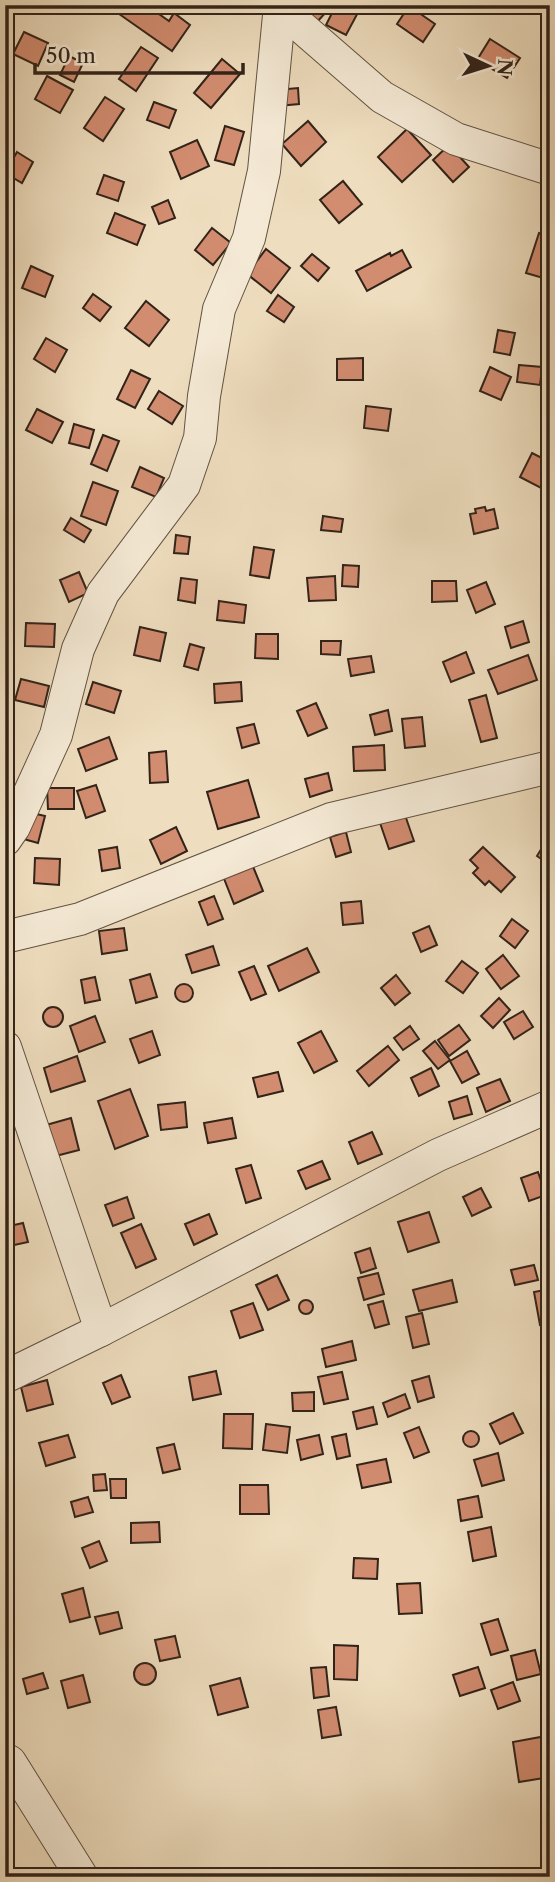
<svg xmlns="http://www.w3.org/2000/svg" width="555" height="1882" viewBox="0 0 555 1882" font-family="'Libre Caslon Text',serif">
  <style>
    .building { fill: #d28c70; stroke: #322319; stroke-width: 2 }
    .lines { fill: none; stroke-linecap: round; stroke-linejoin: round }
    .minor-casing { stroke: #615242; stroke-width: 34 }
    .minor { stroke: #f4e9d5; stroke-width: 32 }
  </style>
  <rect width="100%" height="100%" fill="#eeddbe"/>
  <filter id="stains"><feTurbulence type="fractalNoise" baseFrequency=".00286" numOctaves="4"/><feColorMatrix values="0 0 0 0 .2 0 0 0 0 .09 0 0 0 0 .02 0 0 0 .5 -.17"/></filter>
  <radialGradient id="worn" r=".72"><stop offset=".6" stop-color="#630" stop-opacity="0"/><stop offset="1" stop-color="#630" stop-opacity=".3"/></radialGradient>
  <g class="building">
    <polygon points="114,5 146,5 169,21 174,13 190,25 172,51 112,9"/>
    <polygon points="296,5 323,5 328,10 316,23"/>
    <polygon points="336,5 362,5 346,35 326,25"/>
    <polygon points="409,6 435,24 423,42 397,24"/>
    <polygon points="24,32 48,43 38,66 13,54"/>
    <polygon points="490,39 520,58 507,78 477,60"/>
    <polygon points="141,47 158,58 136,91 119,79"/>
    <polygon points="69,56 83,63 74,82 60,75"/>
    <polygon points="222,59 240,74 211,108 194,93"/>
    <polygon points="47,76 73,90 60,113 35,99"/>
    <polygon points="298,88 299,104 278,106 277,90"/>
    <polygon points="105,97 124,109 103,141 84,128"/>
    <polygon points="154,102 176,110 169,128 147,120"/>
    <polygon points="308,121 326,142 301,166 282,144"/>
    <polygon points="225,126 244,132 234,165 215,160"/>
    <polygon points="407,129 431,155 402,182 378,157"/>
    <polygon points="197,140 209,166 181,179 170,152"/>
    <polygon points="449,145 469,167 453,182 433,160"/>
    <polygon points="17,152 33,162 22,183 5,173"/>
    <polygon points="104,175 124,182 118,201 97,194"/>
    <polygon points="343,181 362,204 339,223 320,200"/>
    <polygon points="168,200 175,218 159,224 152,207"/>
    <polygon points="115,213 145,225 137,245 107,233"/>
    <polygon points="212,228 231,243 213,265 195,250"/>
    <polygon points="539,233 550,237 550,280 526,273"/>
    <polygon points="266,249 290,268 271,293 247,274"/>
    <polygon points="402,250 411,267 367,291 356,271 390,253 391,256"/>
    <polygon points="312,254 329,268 318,281 301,266"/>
    <polygon points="31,266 53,276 45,297 22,288"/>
    <polygon points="5,286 14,288 12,310 5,310"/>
    <polygon points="93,294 111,307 100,321 83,308"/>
    <polygon points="278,295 294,307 284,322 267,311"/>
    <polygon points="146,301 169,320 149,346 125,328"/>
    <polygon points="498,330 515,333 510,355 494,352"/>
    <polygon points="46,338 67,350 55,372 34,359"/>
    <polygon points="363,358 363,380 337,380 337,359"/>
    <polygon points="519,365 542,367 540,385 517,382"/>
    <polygon points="490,367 511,377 501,400 480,391"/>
    <polygon points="131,370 150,379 135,408 117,399"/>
    <polygon points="159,391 183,406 172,424 148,409"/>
    <polygon points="366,406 391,409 388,431 364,428"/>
    <polygon points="37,409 63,422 52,443 26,430"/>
    <polygon points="74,424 94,430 89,448 69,443"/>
    <polygon points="103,435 119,441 107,471 91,464"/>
    <polygon points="532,453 550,462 550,477 543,489 520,477"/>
    <polygon points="140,467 164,478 156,497 132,487"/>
    <polygon points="93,482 118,491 106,525 81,516"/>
    <polygon points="485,507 486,511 494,509 498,528 474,534 470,514 476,513 475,509"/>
    <polygon points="323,516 343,519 341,532 321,530"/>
    <polygon points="71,518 91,530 84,542 64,530"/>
    <polygon points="176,535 190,537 188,554 174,553"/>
    <polygon points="254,547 274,550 269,578 250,575"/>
    <polygon points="343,565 359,566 358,587 342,586"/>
    <polygon points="79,572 88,593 69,602 60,580"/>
    <polygon points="335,576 336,600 309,601 307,578"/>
    <polygon points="181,578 197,580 195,603 178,600"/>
    <polygon points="432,581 456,581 457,601 432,602"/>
    <polygon points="486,582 495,604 476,613 467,590"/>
    <polygon points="5,597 12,597 14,635 5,636"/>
    <polygon points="219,601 246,605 244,623 217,620"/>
    <polygon points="523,621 529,642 511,648 505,627"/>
    <polygon points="26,623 55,624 54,647 25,646"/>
    <polygon points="140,627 166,633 160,661 134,655"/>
    <polygon points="256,634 278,634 278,659 255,658"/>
    <polygon points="321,641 341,641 340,655 321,654"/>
    <polygon points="190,644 204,648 198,670 184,666"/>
    <polygon points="466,652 474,673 451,682 443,662"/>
    <polygon points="528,655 537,680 498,694 488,670"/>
    <polygon points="371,656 374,672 351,676 348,659"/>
    <polygon points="21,679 49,686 44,707 15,700"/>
    <polygon points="93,682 121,691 114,713 86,704"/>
    <polygon points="241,682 242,701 215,703 214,684"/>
    <polygon points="486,695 497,738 481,742 469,700"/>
    <polygon points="316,703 327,728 308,736 297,711"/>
    <polygon points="388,710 392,731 375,735 370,715"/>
    <polygon points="422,717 425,746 405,748 402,719"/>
    <polygon points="254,724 259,743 242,748 237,728"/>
    <polygon points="109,737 117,759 86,771 78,749"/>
    <polygon points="12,743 13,764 5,765 5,744"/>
    <polygon points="384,745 385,770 354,771 353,747"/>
    <polygon points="166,751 168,782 150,783 149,753"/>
    <polygon points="328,773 332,790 310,797 305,779"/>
    <polygon points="248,780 259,817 218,829 207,792"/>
    <polygon points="96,785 105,811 86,818 77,791"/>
    <polygon points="47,788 74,788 74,809 48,809"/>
    <polygon points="28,812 45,816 38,843 20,838"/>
    <polygon points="405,815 414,841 389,849 380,823"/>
    <polygon points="176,827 187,851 161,864 150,840"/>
    <polygon points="346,832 351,852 336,857 330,837"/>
    <polygon points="548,838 550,839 550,865 537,856"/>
    <polygon points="117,847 120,868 102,871 99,850"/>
    <polygon points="483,847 515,877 501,892 489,881 485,885 473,873 478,868 470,860"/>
    <polygon points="35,858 60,859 59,885 34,883"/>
    <polygon points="252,864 263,891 234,904 223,876"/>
    <polygon points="214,896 223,919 208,925 199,902"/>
    <polygon points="361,901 363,923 343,925 341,903"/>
    <polygon points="512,919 528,931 515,948 500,936"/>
    <polygon points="429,926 437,945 421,952 413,933"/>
    <polygon points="124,928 127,950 102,954 99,931"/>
    <polygon points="213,946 219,965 192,973 186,955"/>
    <polygon points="307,948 319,972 279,991 268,966"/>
    <polygon points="503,955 519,976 501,989 486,969"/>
    <polygon points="462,961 478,973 463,993 446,981"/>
    <polygon points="254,966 266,994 251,1000 239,972"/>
    <polygon points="150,974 157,997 136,1003 130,980"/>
    <polygon points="396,975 410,993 395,1005 381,988"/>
    <polygon points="95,977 100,1000 85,1003 81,980"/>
    <circle cx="184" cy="993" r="9"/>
    <polygon points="499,998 510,1010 493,1028 481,1016"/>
    <circle cx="53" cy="1017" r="10"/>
    <polygon points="523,1011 533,1027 514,1039 504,1022"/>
    <polygon points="95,1016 105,1042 79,1052 70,1026"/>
    <polygon points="459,1025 470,1040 449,1056 438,1040"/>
    <polygon points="410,1026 419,1039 403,1050 394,1038"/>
    <polygon points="152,1031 160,1055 139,1063 130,1039"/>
    <polygon points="321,1031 337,1061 314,1073 298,1043"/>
    <polygon points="435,1041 450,1060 438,1069 423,1051"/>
    <polygon points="388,1046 399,1060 369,1086 357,1071"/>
    <polygon points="467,1051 479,1074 462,1083 450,1061"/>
    <polygon points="77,1056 85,1081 51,1092 44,1068"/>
    <polygon points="431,1068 439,1086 419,1096 411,1078"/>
    <polygon points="278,1072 283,1091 258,1097 253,1078"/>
    <polygon points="500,1079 510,1101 486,1112 477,1088"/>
    <polygon points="130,1089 148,1136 115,1149 98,1101"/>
    <polygon points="467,1096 472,1114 454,1119 449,1102"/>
    <polygon points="185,1102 187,1127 161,1130 158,1105"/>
    <polygon points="71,1118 79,1150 48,1158 39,1127"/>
    <polygon points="232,1118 236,1138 208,1143 204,1123"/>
    <polygon points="372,1132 382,1154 358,1164 349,1142"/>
    <polygon points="322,1161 330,1179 306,1189 298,1171"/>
    <polygon points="251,1165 261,1198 246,1203 236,1169"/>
    <polygon points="538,1172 546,1195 529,1201 521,1178"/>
    <polygon points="481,1188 491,1207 472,1216 463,1197"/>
    <polygon points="127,1197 134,1218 113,1226 105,1205"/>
    <polygon points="429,1212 439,1242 408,1252 398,1222"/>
    <polygon points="209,1214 217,1234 194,1245 185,1224"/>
    <polygon points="23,1223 28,1242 5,1247 5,1227"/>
    <polygon points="141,1224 156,1259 136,1268 121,1233"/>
    <polygon points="370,1248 376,1268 361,1273 355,1253"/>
    <polygon points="534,1265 538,1280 515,1285 511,1270"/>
    <polygon points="378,1273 384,1294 364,1300 358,1278"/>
    <polygon points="277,1275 289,1300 268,1310 256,1285"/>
    <polygon points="452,1280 457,1302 419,1311 413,1290"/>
    <polygon points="550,1289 550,1323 540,1325 534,1292"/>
    <circle cx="306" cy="1307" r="7"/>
    <polygon points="383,1301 389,1324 375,1328 368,1305"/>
    <polygon points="253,1303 263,1330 240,1338 231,1311"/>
    <polygon points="422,1313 429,1344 413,1348 406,1317"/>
    <polygon points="352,1341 356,1360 326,1367 322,1349"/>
    <polygon points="550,1362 550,1383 543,1384 541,1363"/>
    <polygon points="216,1371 221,1394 193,1400 189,1377"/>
    <polygon points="342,1372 348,1399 324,1404 318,1377"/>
    <polygon points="121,1375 130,1397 112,1404 103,1383"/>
    <polygon points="429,1376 434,1397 418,1402 412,1381"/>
    <polygon points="47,1380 53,1404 27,1411 21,1387"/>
    <polygon points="314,1392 314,1411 293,1411 292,1393"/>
    <polygon points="405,1394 410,1408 388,1417 383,1403"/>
    <polygon points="373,1407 377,1424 357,1429 353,1412"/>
    <polygon points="513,1413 523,1433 500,1444 490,1424"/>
    <polygon points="224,1414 253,1414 252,1449 223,1448"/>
    <polygon points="266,1424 290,1427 287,1453 263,1450"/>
    <polygon points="419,1427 429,1452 414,1458 404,1433"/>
    <circle cx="471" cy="1439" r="8"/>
    <polygon points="346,1434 350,1456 337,1459 332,1437"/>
    <polygon points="68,1435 75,1457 46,1466 39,1443"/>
    <polygon points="319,1435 323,1454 301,1460 297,1440"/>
    <polygon points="174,1444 180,1469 163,1473 157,1448"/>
    <polygon points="498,1453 504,1480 482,1486 474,1460"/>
    <polygon points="386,1459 391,1482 362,1488 357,1465"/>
    <polygon points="105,1474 107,1490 94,1491 93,1475"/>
    <polygon points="110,1479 126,1479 126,1498 111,1498"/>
    <polygon points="240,1485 268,1485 269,1514 240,1514"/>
    <polygon points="478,1496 482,1517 461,1521 458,1500"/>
    <polygon points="88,1497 93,1512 75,1517 71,1502"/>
    <polygon points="159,1522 160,1542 131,1543 131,1523"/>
    <polygon points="491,1527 496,1556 473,1561 468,1532"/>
    <polygon points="99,1541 107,1561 90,1568 82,1548"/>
    <polygon points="354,1558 378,1559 377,1579 353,1578"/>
    <polygon points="420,1583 422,1613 399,1614 397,1584"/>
    <polygon points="83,1588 90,1617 70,1622 62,1594"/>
    <polygon points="118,1612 122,1628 100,1634 95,1617"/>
    <polygon points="498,1619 508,1650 491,1655 481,1624"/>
    <polygon points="175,1636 180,1657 160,1661 155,1640"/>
    <polygon points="334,1645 358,1646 357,1680 334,1679"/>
    <polygon points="535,1650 541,1674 517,1680 511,1656"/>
    <circle cx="145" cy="1674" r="11"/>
    <polygon points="326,1667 329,1696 314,1698 311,1668"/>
    <polygon points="478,1667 485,1688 460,1696 453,1675"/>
    <polygon points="43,1673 48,1688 27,1694 23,1679"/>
    <polygon points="83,1675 90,1702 68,1708 61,1681"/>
    <polygon points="240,1678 248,1707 218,1715 210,1686"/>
    <polygon points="513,1682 520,1701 498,1709 491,1690"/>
    <polygon points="336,1707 341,1735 322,1738 318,1710"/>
    <polygon points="546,1736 550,1777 519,1782 513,1742"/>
  </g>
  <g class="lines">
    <g class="minor-casing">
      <g id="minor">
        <polyline points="276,5 382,97 456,139 550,169"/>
        <polyline points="5,840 14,827 56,735 78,649 103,593 184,485 200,438 204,396 219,309 249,238 264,171 280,5"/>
        <polyline points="5,937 80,919 331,819 550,767"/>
        <polyline points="5,1047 101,1330"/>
        <polyline points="5,1377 101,1330 438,1155 550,1106"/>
        <polyline points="5,1759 10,1762 82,1877"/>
      </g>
    </g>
    <use href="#minor" class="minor"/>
  </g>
  <rect width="555" height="1882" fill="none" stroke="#eeddbe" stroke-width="28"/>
  <rect x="7" y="7" width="541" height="1868" fill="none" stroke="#322319" stroke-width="3.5"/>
  <rect x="14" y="14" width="527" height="1854" fill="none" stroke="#322319" stroke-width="2"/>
  <g transform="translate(488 66) rotate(94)" stroke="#f4e9d5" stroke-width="5" paint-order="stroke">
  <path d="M0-5L12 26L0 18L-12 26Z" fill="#322319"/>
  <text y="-10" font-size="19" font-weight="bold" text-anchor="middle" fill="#322319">N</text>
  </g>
  <path d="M35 63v10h208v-10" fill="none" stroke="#322319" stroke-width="3.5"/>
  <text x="46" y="63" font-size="21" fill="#322319" stroke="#f4e9d5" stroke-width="5" paint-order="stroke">50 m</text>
  <rect width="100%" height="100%" filter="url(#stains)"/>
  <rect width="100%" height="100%" fill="url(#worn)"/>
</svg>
